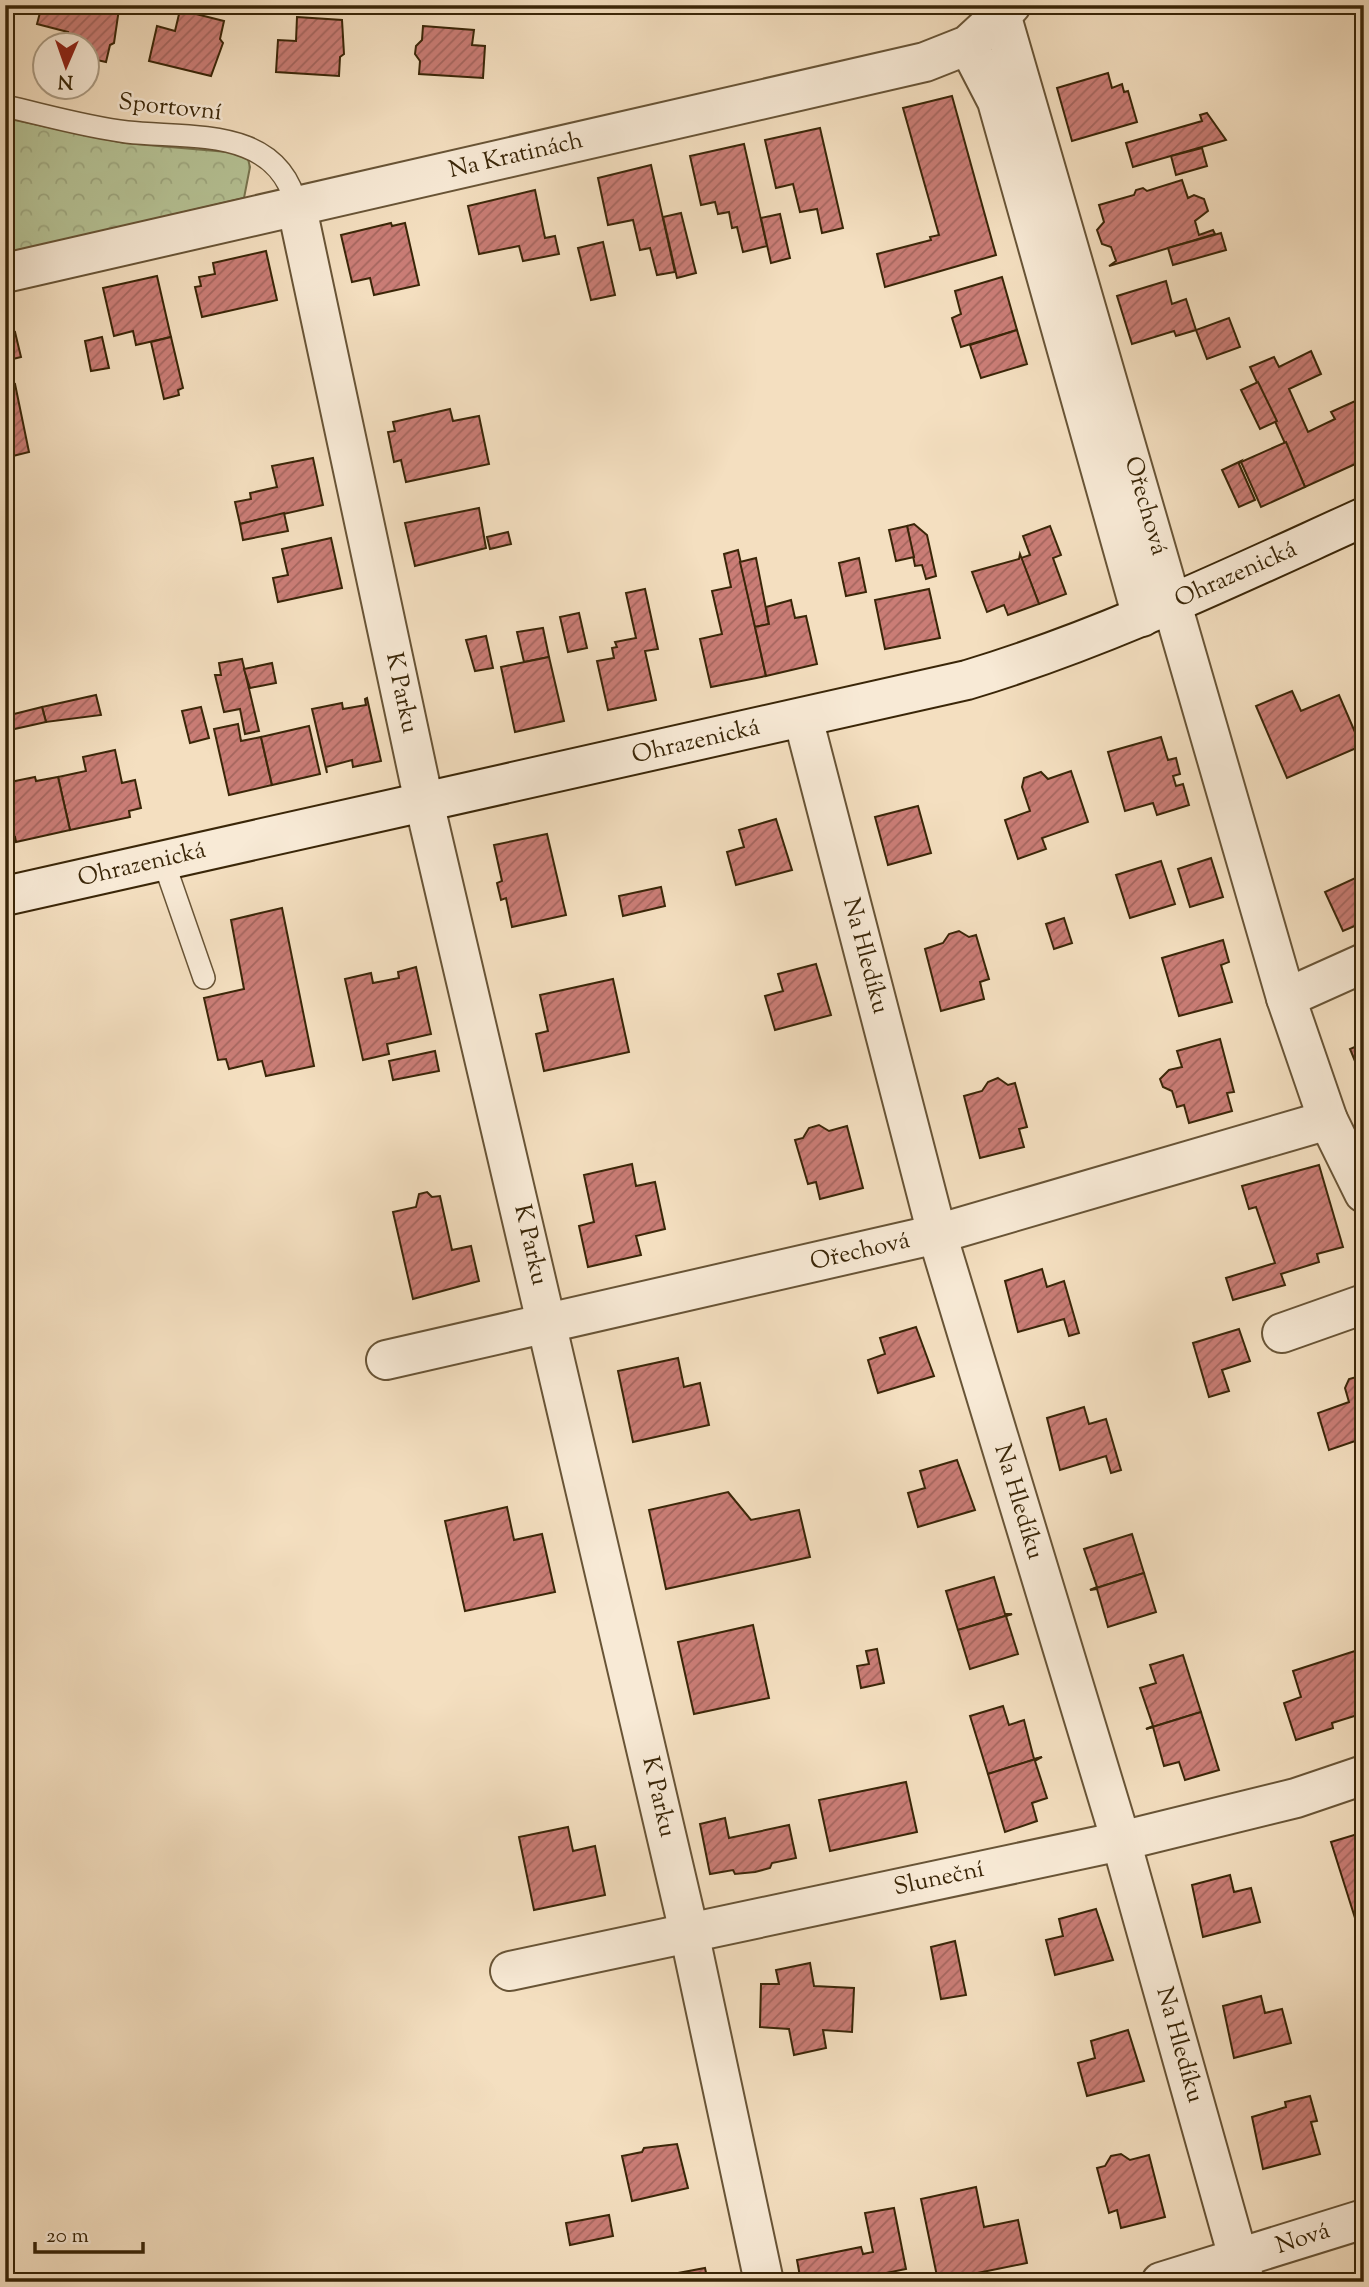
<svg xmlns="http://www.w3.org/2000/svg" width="1369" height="2287" viewBox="0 0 1369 2287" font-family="'Sorts Mill Goudy',serif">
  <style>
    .park { fill: url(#park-crowns); stroke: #78744f; stroke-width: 2 }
    .building { fill: url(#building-hatch); stroke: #3a2608; stroke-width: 2 }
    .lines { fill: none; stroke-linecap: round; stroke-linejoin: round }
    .lane-casing { stroke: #685436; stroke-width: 24 }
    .street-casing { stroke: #685436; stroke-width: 42 }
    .secondary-casing { stroke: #3a2608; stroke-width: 42 }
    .lane { stroke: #f8ead6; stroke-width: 21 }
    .street { stroke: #f8ead6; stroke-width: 38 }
    .secondary { stroke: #f8ead6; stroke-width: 38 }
    .labels { text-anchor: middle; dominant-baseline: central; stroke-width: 5; stroke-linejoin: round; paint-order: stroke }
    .street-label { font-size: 24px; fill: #3a2608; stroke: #f8ead6 }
  </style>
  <defs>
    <pattern id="park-crowns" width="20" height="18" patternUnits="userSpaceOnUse" patternTransform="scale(1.75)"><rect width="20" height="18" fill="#b6c396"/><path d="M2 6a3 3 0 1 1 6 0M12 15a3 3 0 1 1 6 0" fill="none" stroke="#9da780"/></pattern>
    <pattern id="building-hatch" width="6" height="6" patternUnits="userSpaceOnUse" patternTransform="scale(1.75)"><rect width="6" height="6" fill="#ca7d76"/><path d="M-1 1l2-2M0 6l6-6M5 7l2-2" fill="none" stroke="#a5665f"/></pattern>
  </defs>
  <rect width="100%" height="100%" fill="#f4dfc0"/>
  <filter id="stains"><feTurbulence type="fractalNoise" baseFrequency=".00286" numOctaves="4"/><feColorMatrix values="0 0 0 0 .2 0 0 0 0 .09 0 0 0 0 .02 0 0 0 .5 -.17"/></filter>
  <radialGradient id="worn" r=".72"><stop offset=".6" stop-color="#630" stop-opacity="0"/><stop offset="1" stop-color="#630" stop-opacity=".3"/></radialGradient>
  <polygon class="park" points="5,118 124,143 239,153 248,159 250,167 244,198 5,254"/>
  <g class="building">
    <polygon points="42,5 105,5 119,9 114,43 110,45 106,62 88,58 88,46 64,46 68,32 37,24"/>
    <polygon points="180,10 224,21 220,39 223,43 211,76 149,61 157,26 175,31"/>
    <polygon points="297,17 342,20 344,54 340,57 339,76 276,72 278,40 296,41"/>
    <polygon points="423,26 474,30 472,45 485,46 483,78 419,74 420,61 415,54 416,46 422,40"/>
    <polygon points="1108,73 1112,88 1122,84 1124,92 1128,91 1137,122 1072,141 1057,88"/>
    <polygon points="952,96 996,255 885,287 877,254 931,240 930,237 939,235 903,108"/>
    <polygon points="1207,113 1226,140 1133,167 1126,143 1202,121 1200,115"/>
    <polygon points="820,128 843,228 822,233 817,209 800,212 793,184 776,188 765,140"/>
    <polygon points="744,144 767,246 743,252 737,227 732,228 729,212 718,214 715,202 701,205 690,156"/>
    <polygon points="1202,148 1207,166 1176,175 1171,156"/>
    <polygon points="651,165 675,272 657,275 650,248 640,250 633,220 608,225 598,178"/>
    <polygon points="1182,180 1188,198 1194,195 1204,199 1208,211 1195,221 1199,235 1213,230 1215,234 1109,266 1116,261 1111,247 1102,244 1097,230 1104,222 1099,205 1134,195 1136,190 1143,188 1147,191"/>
    <polygon points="535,190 545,238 555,236 559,254 523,261 519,246 479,254 468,206"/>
    <polygon points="681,213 696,273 677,278 663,217"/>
    <polygon points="780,214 790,258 771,263 761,218"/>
    <polygon points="391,223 392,226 405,223 419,285 374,295 370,278 352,282 341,235"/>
    <polygon points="1221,233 1226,250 1173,265 1168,248"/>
    <polygon points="603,242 615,295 591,300 578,248"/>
    <polygon points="266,251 277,300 202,317 195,287 201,286 199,277 215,274 213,263"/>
    <polygon points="157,276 171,337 136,345 133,331 114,336 103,288"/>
    <polygon points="1002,277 1017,330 961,347 952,318 961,314 955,291"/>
    <polygon points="1166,281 1172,304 1186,299 1196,330 1176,336 1174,331 1132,344 1117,296"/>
    <polygon points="1229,318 1240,347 1207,359 1196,330"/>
    <polygon points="5,330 6,334 15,332 21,357 5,361"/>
    <polygon points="1017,330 1027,364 981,378 970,345"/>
    <polygon points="102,337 109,368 91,371 85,341"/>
    <polygon points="171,337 183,388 178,390 179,395 164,399 151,342"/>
    <polygon points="1311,351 1321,374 1289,389 1308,432 1335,419 1331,412 1364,397 1364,460 1305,487 1250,367 1274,357 1279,367"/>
    <polygon points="1258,382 1277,421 1260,429 1241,390"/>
    <polygon points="15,384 29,452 5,458 5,387"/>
    <polygon points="450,409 453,421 479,416 489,464 406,482 401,460 394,462 388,432 395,431 393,422"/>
    <polygon points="1286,442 1305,487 1261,507 1241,462"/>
    <polygon points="313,458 323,505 240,524 235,502 251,499 250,493 277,487 272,466"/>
    <polygon points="1241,461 1239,464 1255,500 1239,507 1222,470"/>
    <polygon points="479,508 486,548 415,566 405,523"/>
    <polygon points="284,513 288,531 243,540 240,524"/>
    <polygon points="914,524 927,535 936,576 926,579 922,565 915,566 907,526"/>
    <polygon points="907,526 914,557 896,561 889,530"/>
    <polygon points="1050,526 1061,555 1053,558 1066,594 1039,604 1021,558 1030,555 1023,536"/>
    <polygon points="508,532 511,544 490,549 487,537"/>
    <polygon points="331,538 342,588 278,602 273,578 288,575 282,549"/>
    <polygon points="738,550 766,676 711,687 700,639 722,634 712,591 731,587 724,554"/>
    <polygon points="1020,554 1039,604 1008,615 1004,605 987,612 972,572 1019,559"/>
    <polygon points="756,558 769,624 755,627 740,562"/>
    <polygon points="859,558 866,592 846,596 839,563"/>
    <polygon points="645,589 658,649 645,651 656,700 608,710 597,661 614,658 612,648 617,647 615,642 636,638 626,593"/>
    <polygon points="929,589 940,638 885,649 875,600"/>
    <polygon points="791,600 795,618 806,616 817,664 766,676 755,627 769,624 766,607"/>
    <polygon points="579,613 587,648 568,652 560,617"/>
    <polygon points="543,628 549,657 524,662 517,632"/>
    <polygon points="486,636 493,668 475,671 466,640"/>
    <polygon points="549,657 564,721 515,732 501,667"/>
    <polygon points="242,659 259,731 245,734 240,709 224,712 215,675 221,675 219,663"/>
    <polygon points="272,663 276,683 250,688 244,669"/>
    <polygon points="1292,691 1301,711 1339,695 1361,746 1287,778 1256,706"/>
    <polygon points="96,695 101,715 46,722 42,707"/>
    <polygon points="367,698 381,761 353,767 352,760 326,767 327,773 312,709 342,703 343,709 366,705 365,699"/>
    <polygon points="42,707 46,722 10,730 6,716"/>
    <polygon points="201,707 209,738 190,743 182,711"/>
    <polygon points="238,724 241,741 261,737 272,785 229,795 214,729"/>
    <polygon points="309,726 320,774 272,785 261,737"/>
    <polygon points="1161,737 1168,760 1176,758 1180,774 1173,776 1176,786 1183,784 1189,805 1157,815 1153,803 1125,811 1108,752"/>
    <polygon points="115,750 122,783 135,780 141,808 129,811 130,817 70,830 58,777 86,771 83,757"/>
    <polygon points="1071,771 1088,822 1042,838 1046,849 1018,859 1005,820 1030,811 1022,787 1024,778 1041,772 1048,779"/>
    <polygon points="35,777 36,781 58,777 70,830 16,842 15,837 5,839 5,783"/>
    <polygon points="918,806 931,853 888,865 875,817"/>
    <polygon points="776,819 792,870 736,885 727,852 744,847 739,830"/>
    <polygon points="547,834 566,915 512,927 506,898 501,900 497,883 502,881 494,845"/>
    <polygon points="1211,858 1223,897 1190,907 1178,869"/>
    <polygon points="1161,861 1175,904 1130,918 1116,875"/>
    <polygon points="1364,874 1364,922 1343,931 1325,892"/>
    <polygon points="661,887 665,906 623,916 619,896"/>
    <polygon points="282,908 314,1066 266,1076 262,1061 229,1069 226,1059 218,1060 204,998 244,989 231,920"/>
    <polygon points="1064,918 1072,943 1054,949 1046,924"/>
    <polygon points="959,931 969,937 976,935 989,979 980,982 984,999 941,1011 925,949 943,943 949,934"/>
    <polygon points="1223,940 1229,962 1221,965 1232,1002 1179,1016 1162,958"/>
    <polygon points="816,964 831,1015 775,1030 765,996 783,991 778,974"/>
    <polygon points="416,967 431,1034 387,1044 389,1054 363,1060 345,979 371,973 373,983 399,978 398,972"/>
    <polygon points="613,979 629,1052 544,1071 536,1034 548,1031 540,995"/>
    <polygon points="1220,1039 1234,1092 1227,1093 1232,1111 1189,1123 1184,1105 1177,1107 1172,1091 1163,1087 1160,1079 1169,1070 1182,1067 1177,1051"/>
    <polygon points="1364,1043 1364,1083 1350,1049"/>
    <polygon points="435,1051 439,1071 393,1080 389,1061"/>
    <polygon points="998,1078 1008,1085 1015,1083 1027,1127 1019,1129 1024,1147 980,1158 964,1096 982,1091 988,1082"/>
    <polygon points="819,1125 829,1131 847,1126 863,1188 820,1199 816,1182 808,1184 795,1140 803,1138 809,1128"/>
    <polygon points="632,1164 636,1186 655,1182 665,1229 636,1236 641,1255 588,1267 579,1226 594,1222 584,1175"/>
    <polygon points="1319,1165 1343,1247 1317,1254 1319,1262 1281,1274 1285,1285 1233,1300 1226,1278 1275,1263 1256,1207 1249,1209 1242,1186"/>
    <polygon points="427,1192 432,1197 440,1196 452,1250 471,1246 479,1281 413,1299 393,1212 416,1207 419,1194"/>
    <polygon points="1042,1269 1047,1287 1064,1281 1079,1333 1069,1336 1064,1319 1018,1332 1005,1281"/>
    <polygon points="916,1327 934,1376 878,1393 868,1360 885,1354 880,1338"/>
    <polygon points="1239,1329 1250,1361 1222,1370 1229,1391 1209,1397 1193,1343"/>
    <polygon points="678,1358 684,1387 700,1383 709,1425 633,1442 618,1371"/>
    <polygon points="1360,1376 1364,1378 1364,1446 1361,1439 1329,1450 1318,1413 1349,1402 1345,1388 1349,1379"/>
    <polygon points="1084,1407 1089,1424 1106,1419 1121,1470 1111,1473 1106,1456 1060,1470 1047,1418"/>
    <polygon points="957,1460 975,1510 918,1527 908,1493 925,1488 920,1471"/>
    <polygon points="728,1492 751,1520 799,1510 810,1557 666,1589 649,1510"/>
    <polygon points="507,1507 514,1540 542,1534 555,1592 465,1611 445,1521"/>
    <polygon points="1132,1534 1144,1573 1090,1590 1097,1587 1084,1549"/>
    <polygon points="1144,1573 1156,1612 1108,1627 1097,1589 1090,1590"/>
    <polygon points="994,1577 1005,1614 1012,1614 958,1630 946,1591"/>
    <polygon points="1012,1614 1006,1616 1018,1654 970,1669 958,1630"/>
    <polygon points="753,1625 769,1698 694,1714 678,1642"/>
    <polygon points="877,1649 884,1683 861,1688 857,1666 869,1664 866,1651"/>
    <polygon points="1358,1650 1364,1667 1364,1713 1332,1723 1333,1728 1296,1740 1284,1703 1301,1697 1293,1671"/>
    <polygon points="1183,1655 1201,1712 1146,1729 1153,1726 1140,1688 1156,1683 1150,1665"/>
    <polygon points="1003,1706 1009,1725 1024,1720 1034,1759 1042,1757 988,1774 970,1716"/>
    <polygon points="1201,1712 1219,1770 1185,1780 1179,1762 1164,1766 1153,1727 1146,1729"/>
    <polygon points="1042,1757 1035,1761 1047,1798 1032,1803 1037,1821 1005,1832 988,1774"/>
    <polygon points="906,1782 917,1832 830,1851 819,1800"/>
    <polygon points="725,1818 729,1838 789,1825 796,1858 772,1863 770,1868 755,1872 735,1874 733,1870 710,1874 700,1824"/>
    <polygon points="568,1827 573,1851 595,1846 605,1895 534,1910 519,1837"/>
    <polygon points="1364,1832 1364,1915 1355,1918 1331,1842"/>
    <polygon points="1230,1875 1234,1892 1251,1888 1260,1922 1203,1937 1192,1885"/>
    <polygon points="1096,1909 1113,1960 1055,1975 1046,1940 1063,1936 1059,1919"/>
    <polygon points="955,1941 966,1995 941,1999 931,1947"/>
    <polygon points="810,1963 814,1986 854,1988 852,2032 823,2030 826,2048 794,2055 789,2029 760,2027 761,1984 779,1984 776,1970"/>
    <polygon points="1261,1996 1265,2013 1282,2009 1291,2043 1234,2058 1223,2006"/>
    <polygon points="1128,2030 1144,2081 1087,2096 1078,2063 1095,2058 1091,2041"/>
    <polygon points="1310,2096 1317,2121 1311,2122 1320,2154 1263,2169 1252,2117 1286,2107 1285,2102"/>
    <polygon points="677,2144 688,2188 632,2201 622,2156 642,2152 644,2148"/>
    <polygon points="1121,2154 1130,2160 1149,2155 1165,2217 1121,2228 1117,2210 1109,2213 1097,2168 1105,2166 1111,2156"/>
    <polygon points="976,2187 984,2227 1018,2220 1027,2263 938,2281 921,2199"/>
    <polygon points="894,2208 906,2269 881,2274 882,2282 801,2282 797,2260 861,2247 863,2254 873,2252 865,2213"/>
    <polygon points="609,2215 613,2236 570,2245 566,2223"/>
    <polygon points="705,2268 708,2282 669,2282 667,2275"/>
  </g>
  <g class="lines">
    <g class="lane-casing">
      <g id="lane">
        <path d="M5 106C45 115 86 127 127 132 193 139 279 126 297 208"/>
        <polyline points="163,860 204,978"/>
      </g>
    </g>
    <g class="street-casing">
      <g id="street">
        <polyline points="1001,14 1286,998 1328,1120"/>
        <polyline points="968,45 997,101 1142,617"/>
        <polyline points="297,208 424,802 689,1932 764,2282"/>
        <polyline points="5,273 925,62 968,45 1011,5"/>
        <polyline points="803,718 937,1234 1121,1841 1245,2282"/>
        <polyline points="1286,998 1364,963"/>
        <polyline points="1282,1333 1364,1304"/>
        <polyline points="386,1360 937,1234 1328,1120 1364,1193"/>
        <polyline points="510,1971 1121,1841 1296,1798 1364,1775"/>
        <polyline points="1161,2282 1364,2219"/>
      </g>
    </g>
    <g class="secondary-casing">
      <path id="secondary" d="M5 896 967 680C1104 639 1234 576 1364 517"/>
    </g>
    <use href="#lane" class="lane"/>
    <use href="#street" class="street"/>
    <use href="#secondary" class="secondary"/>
  </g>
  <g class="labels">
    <g class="street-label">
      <text transform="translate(170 108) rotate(6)">Sportovní</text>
      <text transform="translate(516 156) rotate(-13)">Na Kratinách</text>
      <text transform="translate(1145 506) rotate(74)">Ořechová</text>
      <text transform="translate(1236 575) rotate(-24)">Ohrazenická</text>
      <text transform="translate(401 693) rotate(78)">K Parku</text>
      <text transform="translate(696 742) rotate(-13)">Ohrazenická</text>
      <text transform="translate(142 865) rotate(-13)">Ohrazenická</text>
      <text transform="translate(865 956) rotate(75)">Na Hledíku</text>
      <text transform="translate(530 1245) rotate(77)">K Parku</text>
      <text transform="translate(860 1252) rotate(-13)">Ořechová</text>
      <text transform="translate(1018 1502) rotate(73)">Na Hledíku</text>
      <text transform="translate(658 1797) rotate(77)">K Parku</text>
      <text transform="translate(939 1879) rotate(-12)">Sluneční</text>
      <text transform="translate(1179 2045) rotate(74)">Na Hledíku</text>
      <text transform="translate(1303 2239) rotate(-18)">Nová</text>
    </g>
  </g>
  <rect width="1369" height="2287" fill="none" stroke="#f4dfc0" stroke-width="28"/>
  <rect x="7" y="7" width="1355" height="2273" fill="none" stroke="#3a2608" stroke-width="3.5"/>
  <rect x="14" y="14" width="1341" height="2259" fill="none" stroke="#3a2608" stroke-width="2"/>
  <g transform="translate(66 66) rotate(182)"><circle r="33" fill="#f8ead6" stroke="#ac9c84" stroke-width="2"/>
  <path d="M0-5L12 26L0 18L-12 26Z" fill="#8f2418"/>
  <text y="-10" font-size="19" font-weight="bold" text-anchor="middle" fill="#3a2608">N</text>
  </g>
  <path d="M35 2242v10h108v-10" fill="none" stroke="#3a2608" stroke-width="3.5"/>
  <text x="46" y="2242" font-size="21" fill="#3a2608" stroke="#f8ead6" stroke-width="5" paint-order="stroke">20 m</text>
  <rect width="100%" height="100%" filter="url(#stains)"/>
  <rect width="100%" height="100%" fill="url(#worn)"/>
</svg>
